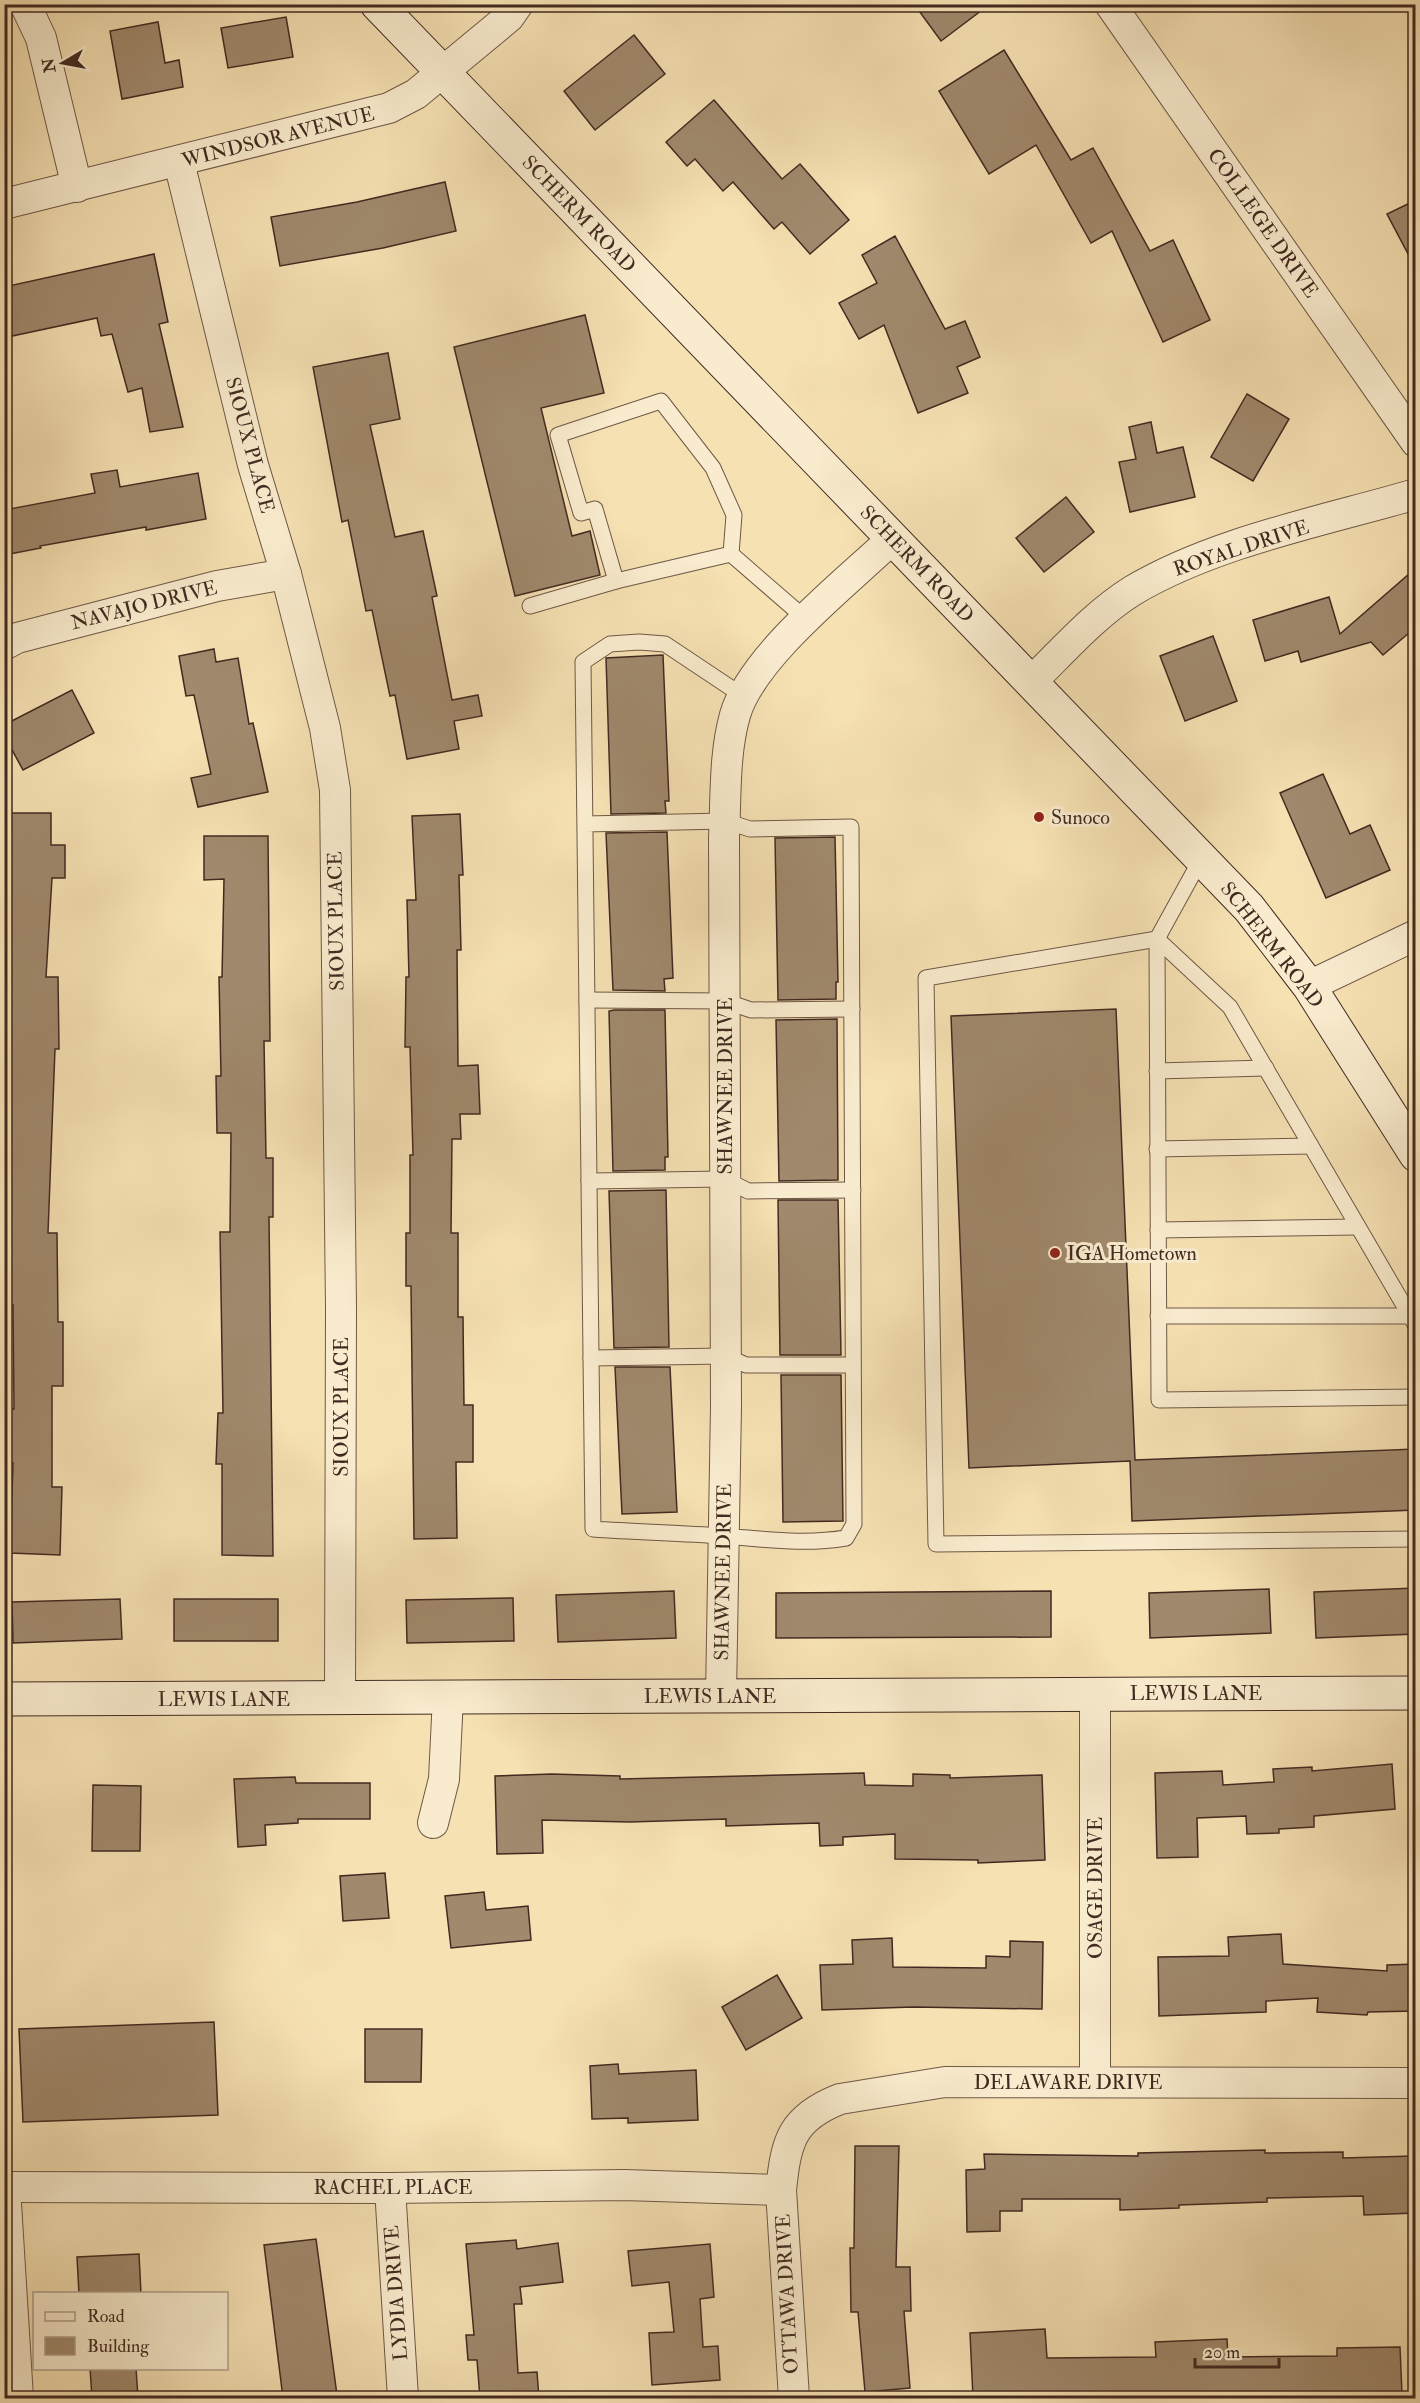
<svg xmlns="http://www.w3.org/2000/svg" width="1420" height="2403" viewBox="0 0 1420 2403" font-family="'IM FELL Double Pica',serif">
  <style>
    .building { fill: #a0896d; stroke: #422a21; stroke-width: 1.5 }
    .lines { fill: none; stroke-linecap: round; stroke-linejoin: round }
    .lane-casing { stroke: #6f5846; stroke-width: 17 }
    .street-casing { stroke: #6f5846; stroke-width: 32 }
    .secondary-casing { stroke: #422a21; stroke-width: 35 }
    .lane { stroke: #f9ecce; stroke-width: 15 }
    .street { stroke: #f9ecce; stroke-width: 30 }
    .secondary { stroke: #f9ecce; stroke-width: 33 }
    .poi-dot { fill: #8f2418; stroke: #f9ecce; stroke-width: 2 }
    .labels { text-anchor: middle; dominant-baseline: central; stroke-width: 6; stroke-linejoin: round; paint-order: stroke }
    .street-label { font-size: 20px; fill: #422a21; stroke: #f9ecce }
    .poi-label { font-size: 20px; fill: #422a21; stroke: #f9ecce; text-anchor: start }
  </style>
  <rect width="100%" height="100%" fill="#f6e1b3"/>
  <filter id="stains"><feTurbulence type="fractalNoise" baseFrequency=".00333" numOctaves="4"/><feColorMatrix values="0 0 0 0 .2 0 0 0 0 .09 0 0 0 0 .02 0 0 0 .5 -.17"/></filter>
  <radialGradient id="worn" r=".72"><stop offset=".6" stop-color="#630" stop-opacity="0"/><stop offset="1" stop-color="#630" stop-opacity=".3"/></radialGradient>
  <g class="building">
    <polygon points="914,4 990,4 941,41"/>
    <polygon points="286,17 293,57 228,68 221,28"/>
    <polygon points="158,22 165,63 179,60 183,87 122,99 110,31"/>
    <polygon points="634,35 665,74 595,130 564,91"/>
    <polygon points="1004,50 1071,160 1093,148 1150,251 1173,240 1210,320 1163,342 1112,231 1091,243 1036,145 989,174 939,91"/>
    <polygon points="714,100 782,179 800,164 849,220 810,254 782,222 774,229 733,182 723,191 695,159 687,166 666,142"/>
    <polygon points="445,182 456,231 383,248 280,266 271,217 357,202"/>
    <polygon points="1416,200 1416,269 1387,214"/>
    <polygon points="895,236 945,329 965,321 980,357 957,367 968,393 918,413 884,325 859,339 839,303 877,283 862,255"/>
    <polygon points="154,254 168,322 159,324 183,427 150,432 142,388 128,392 112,334 101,336 97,318 12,336 4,303 4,287"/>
    <polygon points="585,315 604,393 541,408 572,536 590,531 600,575 515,596 454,347"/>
    <polygon points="388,353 400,419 370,425 395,537 423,531 437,596 432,597 452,700 478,695 482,716 454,721 459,749 407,759 395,695 390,696 372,610 366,611 348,520 342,522 313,367"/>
    <polygon points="1247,394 1289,419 1253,481 1211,457"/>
    <polygon points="1151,422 1157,453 1183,447 1195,497 1130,512 1119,462 1136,459 1129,427"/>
    <polygon points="117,470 120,487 198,473 206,519 146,530 146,527 40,546 41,548 4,555 4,510 95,493 91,474"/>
    <polygon points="1066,497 1094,532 1044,572 1016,538"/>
    <polygon points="1416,568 1416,627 1383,655 1371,642 1301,662 1298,651 1265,661 1253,620 1329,597 1340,634"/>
    <polygon points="1213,636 1237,701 1185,721 1160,656"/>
    <polygon points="214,649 216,662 238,658 249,724 253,723 268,792 198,807 191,778 211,774 194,695 186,696 179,656"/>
    <polygon points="663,655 669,801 665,801 666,813 611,814 606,658"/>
    <polygon points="72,690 94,733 23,770 4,735 4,725"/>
    <polygon points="1323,774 1350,834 1370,825 1390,870 1326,898 1280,793"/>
    <polygon points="7,813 51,813 51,845 65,845 65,878 52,878 46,977 58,977 59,1049 55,1049 48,1233 57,1233 58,1322 63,1322 63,1386 52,1386 52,1487 62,1487 60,1555 10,1553 13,1463 9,1463 10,1409 14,1409 13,1305 8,1305 7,1233 10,1135 5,1135"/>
    <polygon points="460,814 463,875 459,875 461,950 457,950 458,1066 478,1065 480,1114 460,1114 461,1139 452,1139 451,1233 458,1233 458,1317 463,1317 464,1405 473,1405 473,1462 456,1462 457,1538 414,1539 411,1286 406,1286 406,1233 410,1233 410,1155 413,1155 410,1047 405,1047 406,977 409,977 407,900 416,900 412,816"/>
    <polygon points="667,832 673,978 664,979 665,991 613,990 606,833"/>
    <polygon points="204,836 268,836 270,1041 264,1041 266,1158 273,1158 273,1217 269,1217 273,1556 222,1555 222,1464 216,1464 218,1413 223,1413 220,1232 230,1232 231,1133 217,1133 216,1076 221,1076 219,977 222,977 224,879 204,880"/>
    <polygon points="835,837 838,982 836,982 836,999 778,1000 775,838"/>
    <polygon points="1116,1009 1135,1460 1416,1449 1416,1510 1132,1521 1130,1461 969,1468 951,1016"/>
    <polygon points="614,1010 665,1010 668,1157 665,1157 665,1170 613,1171 609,1011"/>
    <polygon points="837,1019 838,1180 779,1181 776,1020"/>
    <polygon points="666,1190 669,1347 614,1348 609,1191"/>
    <polygon points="778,1200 838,1200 841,1355 780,1355"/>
    <polygon points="615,1367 670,1367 677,1512 622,1514"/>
    <polygon points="781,1375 841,1375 843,1521 783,1522"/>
    <polygon points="1416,1588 1416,1634 1316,1638 1314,1592"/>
    <polygon points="1269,1589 1271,1633 1150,1638 1149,1593"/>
    <polygon points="674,1591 676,1638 558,1642 556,1595"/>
    <polygon points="1051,1591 1051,1637 776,1638 776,1593"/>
    <polygon points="513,1598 514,1641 407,1643 406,1600"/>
    <polygon points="120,1599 122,1639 13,1643 12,1602"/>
    <rect x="174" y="1599" width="104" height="42"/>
    <polygon points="1392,1764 1395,1809 1314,1816 1314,1827 1279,1829 1279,1833 1247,1834 1246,1816 1197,1818 1198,1857 1157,1858 1155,1773 1222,1771 1223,1785 1274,1782 1273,1769 1312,1767 1312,1771"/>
    <polygon points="864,1773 865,1785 913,1786 913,1774 950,1775 950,1778 1042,1775 1045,1860 978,1863 978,1860 895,1859 895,1834 843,1837 843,1845 820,1846 819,1823 726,1826 726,1819 630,1822 542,1820 543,1853 497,1854 495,1776 552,1774 620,1776 620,1779"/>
    <polygon points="295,1777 296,1783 370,1783 370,1819 298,1819 298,1823 265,1825 266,1845 238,1847 234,1779"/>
    <polygon points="93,1785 141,1786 140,1851 92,1851"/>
    <polygon points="385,1873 389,1918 343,1921 340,1876"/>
    <polygon points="484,1892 486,1910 528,1906 531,1940 451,1948 445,1896"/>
    <polygon points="1281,1934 1283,1964 1387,1971 1387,1965 1416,1964 1416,2011 1368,2012 1367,2015 1317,2012 1318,1998 1266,2001 1266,2012 1159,2016 1158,1957 1229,1956 1228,1937"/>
    <polygon points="892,1938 893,1967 986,1968 986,1956 1010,1957 1010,1941 1043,1942 1042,2009 913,2007 822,2010 820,1965 853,1964 852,1940"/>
    <polygon points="777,1975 802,2018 746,2050 722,2007"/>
    <polygon points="214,2022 218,2115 23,2122 19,2029"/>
    <polygon points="365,2029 422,2029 421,2082 365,2082"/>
    <polygon points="618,2064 619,2074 696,2070 698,2120 628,2123 628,2118 592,2119 590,2066"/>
    <polygon points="855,2146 899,2146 896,2267 910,2267 911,2311 904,2311 910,2388 865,2392 858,2312 851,2312 850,2248 854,2248"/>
    <polygon points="1265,2150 1265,2153 1343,2152 1343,2158 1413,2156 1415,2213 1364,2215 1363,2196 1267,2198 1267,2202 1179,2205 1179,2208 1120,2210 1120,2199 1022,2199 1022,2211 1000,2211 1000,2231 967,2232 966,2170 985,2169 984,2154 1138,2156 1138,2153"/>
    <polygon points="316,2239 337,2395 283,2398 264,2245"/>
    <polygon points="516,2240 517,2249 558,2243 563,2282 520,2287 522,2304 514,2304 518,2373 537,2372 539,2398 480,2398 477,2360 468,2360 466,2335 474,2335 466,2244"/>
    <polygon points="710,2244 714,2297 700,2299 703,2347 718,2346 720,2380 652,2385 649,2333 674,2332 669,2282 632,2286 628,2251"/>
    <polygon points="139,2254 141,2294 79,2294 77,2257"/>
    <polygon points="1045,2329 1047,2358 1156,2357 1155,2342 1227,2339 1228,2357 1337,2356 1337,2348 1400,2347 1402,2394 1317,2398 973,2398 970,2333"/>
    <polygon points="90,2368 136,2368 138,2398 92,2398"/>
  </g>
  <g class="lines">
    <g class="lane-casing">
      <g id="lane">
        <polyline points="731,554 734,515 713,468 661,401 558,435 581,513 595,509 616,581 731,554 807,620"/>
        <polyline points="530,606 616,581"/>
        <path d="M585 824 725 821 750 829 851 827 854 1524 846 1538C804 1545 765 1539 722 1536 679 1533 636 1532 593 1529L583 662 610 644 639 642 665 644 743 696"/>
        <polyline points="1201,859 1157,939 1159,1400 1416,1397"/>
        <polyline points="587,1000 725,1001 751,1010 852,1009"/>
        <polyline points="1157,1071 1266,1068"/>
        <polyline points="1157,1149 1311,1146"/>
        <polyline points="589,1181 725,1179 748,1191 853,1190"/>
        <polyline points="1158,1230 1358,1227"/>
        <polyline points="1158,1316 1409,1316"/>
        <polyline points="1416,1326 1230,1007 1157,939 926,978 936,1544 1416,1539"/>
        <polyline points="591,1358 726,1356 746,1365 853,1365"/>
      </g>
    </g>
    <g class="street-casing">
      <g id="street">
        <polyline points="25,4 41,38 77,187"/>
        <polyline points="1110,4 1416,442"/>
        <polyline points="179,162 253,465 286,574 325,728 335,790 341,1308 340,1699"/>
        <polyline points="4,204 389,108 416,94 509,17 518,4"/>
        <polyline points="4,645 17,638 217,586 286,574"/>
        <path d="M1031 682C1063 651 1094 615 1132 591 1214 542 1323 521 1416 494"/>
        <polyline points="1309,986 1416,935"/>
        <path d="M721 1696 726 1406 724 838C726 797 724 754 735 715 752 656 847 582 892 539"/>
        <polyline points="433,1823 444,1779 448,1697"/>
        <polyline points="1095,2082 1095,1693"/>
        <polyline points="4,2187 390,2188 624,2185 781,2190"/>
        <polyline points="5,2187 18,2398"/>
        <polyline points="390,2188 403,2398"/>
        <path d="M794 2398 781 2190C786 2142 791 2118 840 2099L945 2082 1416 2083"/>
      </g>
    </g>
    <g class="secondary-casing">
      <g id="secondary">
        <polyline points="377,4 1249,908 1309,986 1416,1155"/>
        <polyline points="4,1699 1416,1693"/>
      </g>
    </g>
    <use href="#lane" class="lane"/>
    <use href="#street" class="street"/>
    <use href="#secondary" class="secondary"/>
  </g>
  <g class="poi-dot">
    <circle cx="1039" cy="817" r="6"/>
    <circle cx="1055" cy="1253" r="6"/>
  </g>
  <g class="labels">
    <g class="street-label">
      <text transform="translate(278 137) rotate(-14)">WINDSOR AVENUE</text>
      <text transform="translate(579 214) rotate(46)">SCHERM ROAD</text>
      <text transform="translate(1263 223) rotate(55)">COLLEGE DRIVE</text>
      <text transform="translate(250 445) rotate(75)">SIOUX PLACE</text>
      <text transform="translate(1241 548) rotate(-18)">ROYAL DRIVE</text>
      <text transform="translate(917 564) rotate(46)">SCHERM ROAD</text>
      <text transform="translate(144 605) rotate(-14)">NAVAJO DRIVE</text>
      <text transform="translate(336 921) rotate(-91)">SIOUX PLACE</text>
      <text transform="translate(1272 945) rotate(52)">SCHERM ROAD</text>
      <text transform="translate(725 1086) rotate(-90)">SHAWNEE DRIVE</text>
      <text transform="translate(341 1407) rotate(-90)">SIOUX PLACE</text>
      <text transform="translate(723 1572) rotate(-89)">SHAWNEE DRIVE</text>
      <text x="1196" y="1693">LEWIS LANE</text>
      <text x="710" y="1696">LEWIS LANE</text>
      <text x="224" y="1699">LEWIS LANE</text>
      <text transform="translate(1095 1888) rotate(-90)">OSAGE DRIVE</text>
      <text x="1068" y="2082">DELAWARE DRIVE</text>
      <text x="393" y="2187">RACHEL PLACE</text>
      <text transform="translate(396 2293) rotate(-94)">LYDIA DRIVE</text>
      <text transform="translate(787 2294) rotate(-93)">OTTAWA DRIVE</text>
    </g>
    <g class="poi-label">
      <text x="1051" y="817">Sunoco</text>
      <text x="1067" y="1253">IGA Hometown</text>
    </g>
  </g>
  <rect width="1420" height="2403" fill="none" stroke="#f6e1b3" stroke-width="24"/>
  <rect x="6" y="6" width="1408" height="2391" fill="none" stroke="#422a21" stroke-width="3"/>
  <rect x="12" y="12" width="1396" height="2379" fill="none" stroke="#422a21" stroke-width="1.5"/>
  <rect x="33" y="2292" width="195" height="78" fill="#f9ecce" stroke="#b09e89" stroke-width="1.5"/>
  <rect x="45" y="2312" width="30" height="9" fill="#f9ecce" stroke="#b09e89" stroke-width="1.5"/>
  <text x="87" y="2322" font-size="18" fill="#422a21">Road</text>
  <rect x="45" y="2337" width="30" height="18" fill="#a0896d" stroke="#b09e89" stroke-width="1.5"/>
  <text x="87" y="2352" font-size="18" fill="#422a21">Building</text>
  <g transform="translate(63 63) rotate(260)" stroke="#f9ecce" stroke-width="4.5" paint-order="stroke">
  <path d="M0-4.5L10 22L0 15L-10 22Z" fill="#422a21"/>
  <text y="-9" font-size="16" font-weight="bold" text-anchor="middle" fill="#422a21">N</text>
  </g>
  <path d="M1195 2358v9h84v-9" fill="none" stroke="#422a21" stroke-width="3"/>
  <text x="1204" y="2358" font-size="18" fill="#422a21" stroke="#f9ecce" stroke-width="4.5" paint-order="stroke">20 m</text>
  <rect width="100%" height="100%" filter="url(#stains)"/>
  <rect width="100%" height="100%" fill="url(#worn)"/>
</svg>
